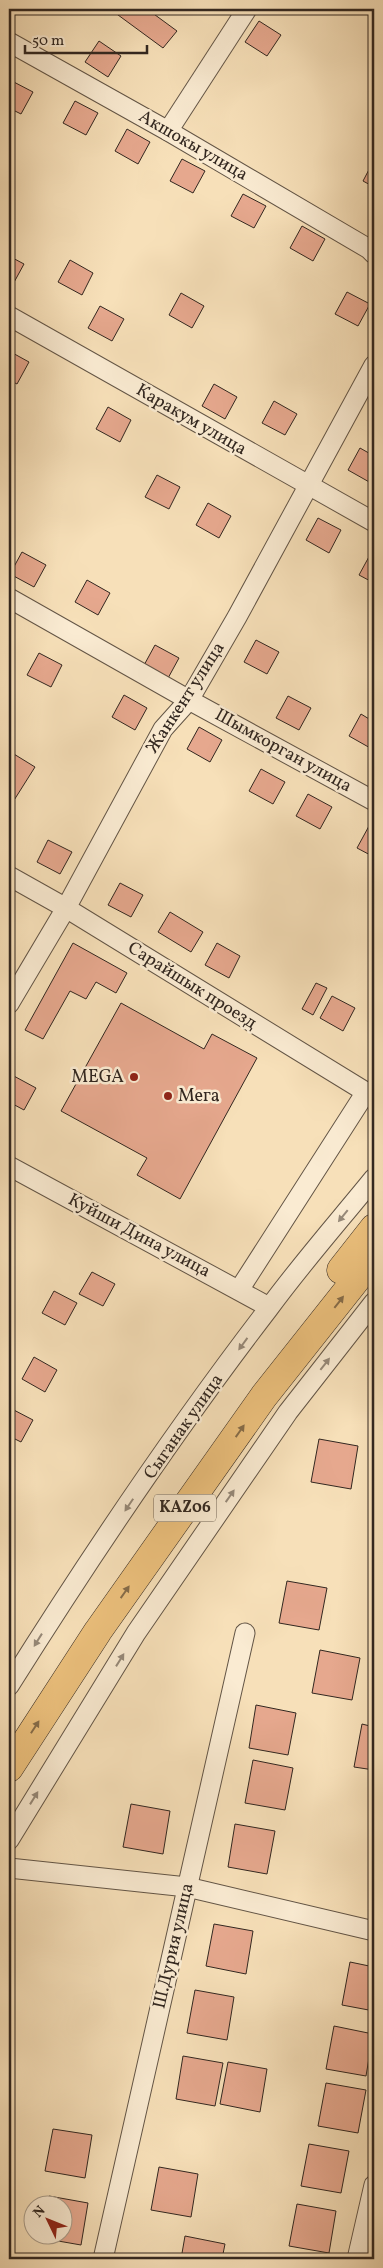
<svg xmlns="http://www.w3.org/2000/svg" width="383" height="2268" viewBox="0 0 383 2268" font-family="Vollkorn,serif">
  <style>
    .building { fill: #e6a88e; stroke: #322720 }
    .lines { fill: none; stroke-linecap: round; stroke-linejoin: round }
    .minor-casing { stroke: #635546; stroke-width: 21 }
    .highway-casing { stroke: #322720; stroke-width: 29 }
    .minor { stroke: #faebd2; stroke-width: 19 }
    .highway { stroke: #ecc07c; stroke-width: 28 }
    .oneway { fill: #968979 }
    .oneway2 { fill: #866c49 }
    .poi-dot { fill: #8f2418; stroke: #faebd2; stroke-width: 2 }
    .labels { text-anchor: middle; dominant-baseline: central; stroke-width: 5; stroke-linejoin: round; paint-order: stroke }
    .shield { fill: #faebd2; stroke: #6e6255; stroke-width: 1 }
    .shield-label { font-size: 16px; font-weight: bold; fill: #322720 }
    .street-label { font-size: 18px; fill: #322720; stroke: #faebd2 }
    .poi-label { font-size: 18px; fill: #322720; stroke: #faebd2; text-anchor: end }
  </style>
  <rect width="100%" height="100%" fill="#f7e0b9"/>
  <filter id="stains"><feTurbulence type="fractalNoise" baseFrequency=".004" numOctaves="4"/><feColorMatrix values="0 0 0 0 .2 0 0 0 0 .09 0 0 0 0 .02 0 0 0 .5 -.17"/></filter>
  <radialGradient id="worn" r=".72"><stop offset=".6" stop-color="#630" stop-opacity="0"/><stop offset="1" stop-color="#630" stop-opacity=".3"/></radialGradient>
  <g class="building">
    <polygon points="116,9 147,9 177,31 163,48 114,12"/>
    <polygon points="259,21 281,35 267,56 245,42"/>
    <polygon points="99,41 121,56 108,77 85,62"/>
    <polygon points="10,80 33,92 21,114 9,108"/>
    <polygon points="75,101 98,113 86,135 63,123"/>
    <polygon points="127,129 150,142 138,164 115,151"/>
    <polygon points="182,159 205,171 193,193 170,181"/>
    <polygon points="374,160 374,187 363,181"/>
    <polygon points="243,194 266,206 254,228 231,216"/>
    <polygon points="302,226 325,239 313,261 290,248"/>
    <polygon points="9,256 24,264 12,286 9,284"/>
    <polygon points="70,260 93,273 82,295 58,282"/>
    <polygon points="347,292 370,304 358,326 335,314"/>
    <polygon points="181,293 204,306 192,328 169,315"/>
    <polygon points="100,306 124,319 112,341 88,328"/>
    <polygon points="9,351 29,362 17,384 9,380"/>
    <polygon points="214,384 237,397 225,419 202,406"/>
    <polygon points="274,401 297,414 285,435 262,423"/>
    <polygon points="108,407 131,420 120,442 96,429"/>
    <polygon points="360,448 374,456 374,477 371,483 348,470"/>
    <polygon points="157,475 180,487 169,509 145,497"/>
    <polygon points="208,503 231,516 219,538 196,525"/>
    <polygon points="318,518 341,530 329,553 306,540"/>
    <polygon points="22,552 46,565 34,587 10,574"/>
    <polygon points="371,553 374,555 374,583 359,575"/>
    <polygon points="87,580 110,593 98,615 75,602"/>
    <polygon points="256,640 279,652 267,674 244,662"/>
    <polygon points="155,645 179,658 167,680 143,667"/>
    <polygon points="39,653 62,665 51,687 27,675"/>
    <polygon points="124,695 147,708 135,730 112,717"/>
    <polygon points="288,696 311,708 299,730 276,718"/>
    <polygon points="361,714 374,722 374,745 372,749 349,736"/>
    <polygon points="199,727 222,740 210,762 187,749"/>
    <polygon points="9,751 35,767 11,805 9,803"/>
    <polygon points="261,769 285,782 273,804 249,791"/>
    <polygon points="308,794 332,807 320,829 296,816"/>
    <polygon points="369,826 374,829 374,857 357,848"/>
    <polygon points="48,840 72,852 60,874 37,862"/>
    <polygon points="120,883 143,895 131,917 108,905"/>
    <polygon points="170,912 203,932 191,952 158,932"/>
    <polygon points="73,943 127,973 116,993 96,982 86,999 70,991 43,1039 25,1030"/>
    <polygon points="217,943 240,956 229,978 205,965"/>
    <polygon points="316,983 327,988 313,1015 302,1009"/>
    <polygon points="332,996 355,1008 343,1031 320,1018"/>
    <polygon points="121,1003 204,1049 212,1034 257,1058 180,1199 137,1175 147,1158 61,1111"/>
    <polygon points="12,1075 36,1088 24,1110 9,1102 9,1082"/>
    <polygon points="92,1272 115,1284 103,1306 79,1294"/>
    <polygon points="54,1291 77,1303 65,1325 42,1313"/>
    <polygon points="34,1357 57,1370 45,1392 22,1379"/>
    <polygon points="10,1408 33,1420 21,1442 9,1436"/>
    <polygon points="319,1439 358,1446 351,1489 311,1482"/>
    <polygon points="287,1581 327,1588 319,1630 279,1623"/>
    <polygon points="320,1650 360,1658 352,1700 312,1693"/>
    <polygon points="256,1705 296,1713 288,1755 249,1748"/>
    <polygon points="362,1724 374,1727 374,1770 354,1767"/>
    <polygon points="253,1760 293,1768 285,1810 245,1803"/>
    <polygon points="131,1804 170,1811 163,1854 123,1847"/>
    <polygon points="235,1824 275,1831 267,1874 228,1867"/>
    <polygon points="214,1924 253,1931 246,1974 206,1966"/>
    <polygon points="350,1962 374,1967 374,2011 342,2005"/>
    <polygon points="195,1990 234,1997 227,2040 187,2033"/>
    <polygon points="334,2026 373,2034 366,2076 326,2069"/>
    <polygon points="183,2056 223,2063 215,2106 176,2099"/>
    <polygon points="228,2062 267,2069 260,2112 220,2104"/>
    <polygon points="326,2083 366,2090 358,2133 318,2126"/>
    <polygon points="53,2129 92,2135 85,2178 45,2171"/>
    <polygon points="309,2144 349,2151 341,2193 301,2186"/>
    <polygon points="159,2167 198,2174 191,2217 151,2210"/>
    <polygon points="49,2196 88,2203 81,2245 41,2238 41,2236 62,2236 62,2206 47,2206"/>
    <polygon points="297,2204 336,2211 329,2253 289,2246"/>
    <polygon points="185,2236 225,2244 222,2259 181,2259"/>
  </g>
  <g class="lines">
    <g class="minor-casing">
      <g id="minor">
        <polyline points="9,42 168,131 369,249 374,254"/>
        <polyline points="168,131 247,9"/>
        <polyline points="9,316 374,522"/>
        <polyline points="9,598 189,700 374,801"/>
        <polyline points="9,876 66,908 374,1097"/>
        <polyline points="9,1004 66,908 163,729 189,700 237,617 374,365"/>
        <polyline points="9,1166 269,1307"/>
        <polyline points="239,1290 366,1092"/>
        <path d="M9 1686C90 1557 176 1429 269 1308 302 1263 339 1221 374 1178"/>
        <polyline points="9,1840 136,1633 288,1412 374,1302"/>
        <polyline points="9,1868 187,1887 374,1931"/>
        <polyline points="103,2259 245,1633"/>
        <polyline points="357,2259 374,2185"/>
      </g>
    </g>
    <g class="highway-casing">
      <g id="highway">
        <polyline points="341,1270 374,1228"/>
        <polyline points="9,1768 98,1631 264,1396 374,1257"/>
      </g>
    </g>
    <use href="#minor" class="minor"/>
    <use href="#highway" class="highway"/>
  </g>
  <defs><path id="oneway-solid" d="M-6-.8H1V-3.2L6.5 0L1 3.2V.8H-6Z" transform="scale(1.25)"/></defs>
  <g class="oneway">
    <use href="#oneway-solid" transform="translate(343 1216) rotate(129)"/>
    <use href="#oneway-solid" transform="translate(243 1344) rotate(126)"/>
    <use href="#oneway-solid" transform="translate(325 1364) rotate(-52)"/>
    <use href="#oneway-solid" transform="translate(230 1496) rotate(-55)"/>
    <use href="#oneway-solid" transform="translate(129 1505) rotate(124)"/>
    <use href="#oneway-solid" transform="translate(38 1640) rotate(122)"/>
    <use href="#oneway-solid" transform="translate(120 1660) rotate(-58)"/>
    <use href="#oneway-solid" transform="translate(34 1798) rotate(-58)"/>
  </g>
  <g class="oneway2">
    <use href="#oneway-solid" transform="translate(339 1302) rotate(-52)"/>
    <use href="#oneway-solid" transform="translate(240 1431) rotate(-55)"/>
    <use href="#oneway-solid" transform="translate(125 1592) rotate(-55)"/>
    <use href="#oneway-solid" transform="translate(35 1727) rotate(-57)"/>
  </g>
  <g class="poi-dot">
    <circle cx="134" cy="1077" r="5"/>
    <circle cx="168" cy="1096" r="5"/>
  </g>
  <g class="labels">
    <rect class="shield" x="154" y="1494.5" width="62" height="27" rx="4"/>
    <g class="shield-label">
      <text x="185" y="1508">KАZ06</text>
    </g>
    <g class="street-label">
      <text transform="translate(193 146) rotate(30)">Акшокы улица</text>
      <text transform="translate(191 420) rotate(30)">Каракум улица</text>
      <text transform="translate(186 698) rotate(-57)">Жанкент улица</text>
      <text transform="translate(283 751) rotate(29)">Шымкорган улица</text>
      <text transform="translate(192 986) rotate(32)">Сарайшык проезд</text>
      <text transform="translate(139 1236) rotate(28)">Куйши Дина улица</text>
      <text transform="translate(184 1427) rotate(-55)">Сыганак улица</text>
      <text transform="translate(174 1946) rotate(-77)">Ш.Дурия улица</text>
    </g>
    <g class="poi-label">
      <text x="124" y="1077">MEGA</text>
      <text x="178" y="1096" text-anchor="start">Мега</text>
    </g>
  </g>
  <rect width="383" height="2268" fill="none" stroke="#f7e0b9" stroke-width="30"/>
  <rect x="10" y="10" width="363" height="2248" fill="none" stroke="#322720" stroke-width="2.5"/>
  <rect x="15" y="15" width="353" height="2238" fill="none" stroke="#322720"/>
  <g transform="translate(48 2220) rotate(313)"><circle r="24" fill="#faebd2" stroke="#aa9d8b"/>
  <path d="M0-4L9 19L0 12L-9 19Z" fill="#8f2418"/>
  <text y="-8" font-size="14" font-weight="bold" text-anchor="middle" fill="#322720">N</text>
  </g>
  <path d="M25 45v8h122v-8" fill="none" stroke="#322720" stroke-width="2.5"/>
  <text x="32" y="45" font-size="15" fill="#322720" stroke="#faebd2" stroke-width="4" paint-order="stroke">50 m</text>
  <rect width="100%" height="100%" filter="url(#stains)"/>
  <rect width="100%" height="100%" fill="url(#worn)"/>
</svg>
